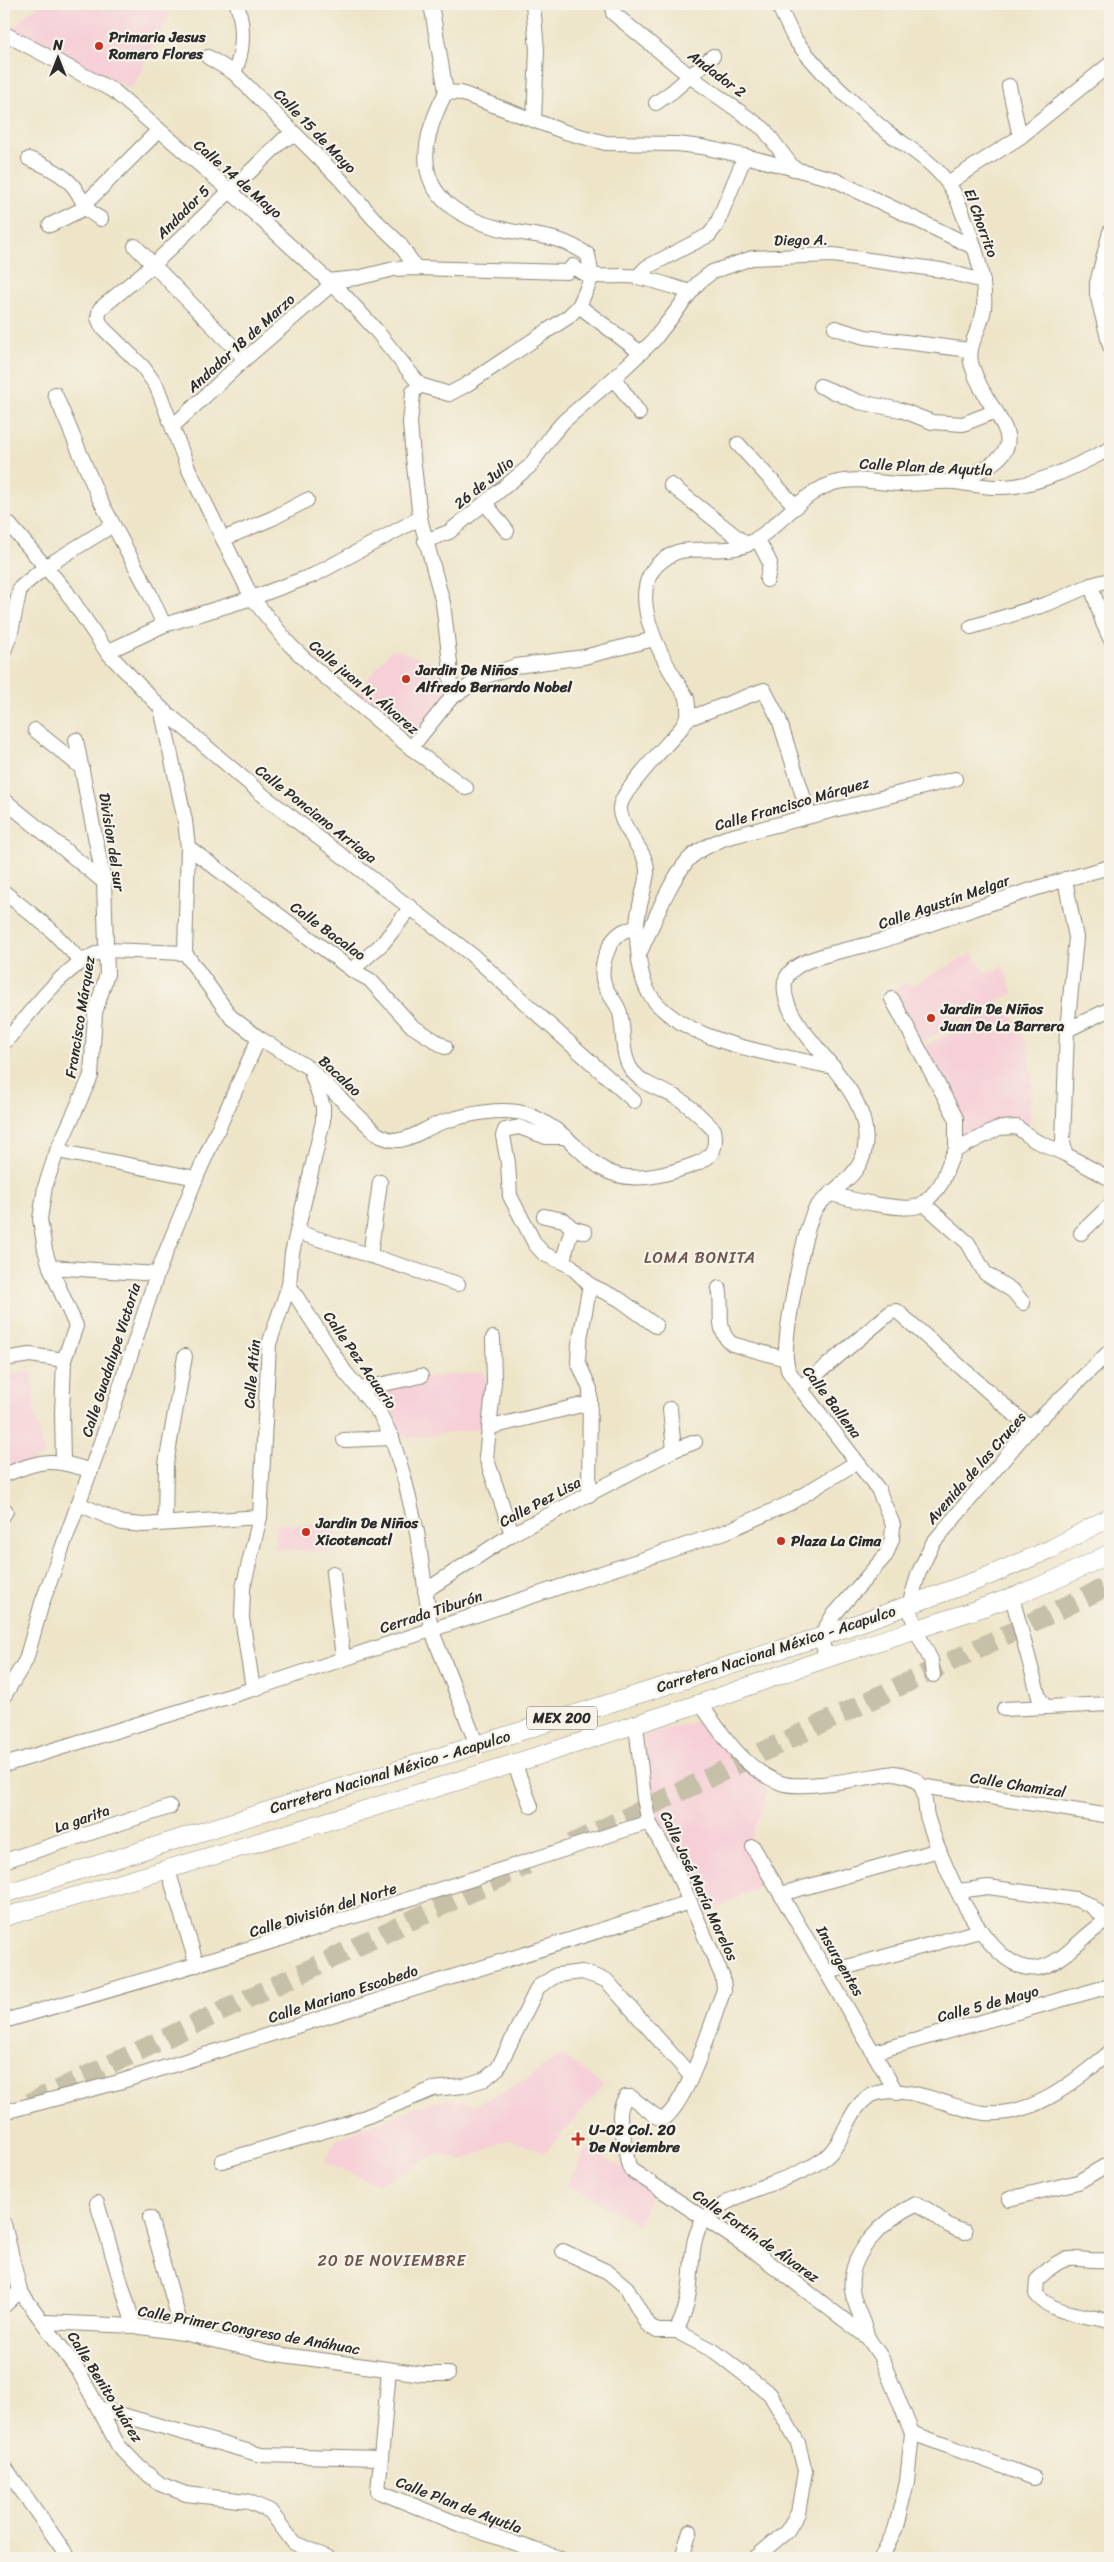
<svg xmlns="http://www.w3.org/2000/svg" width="1114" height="2562" viewBox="0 0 1114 2562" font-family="Sriracha,sans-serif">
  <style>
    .built { fill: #f6cfd7 }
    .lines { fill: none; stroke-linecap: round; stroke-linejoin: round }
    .highway-tunnel { stroke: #c7c0a9; stroke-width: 20; stroke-dasharray: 20 10; stroke-linecap: butt }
    .minor-casing { stroke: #8c887a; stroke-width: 16 }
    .major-casing { stroke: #8c887a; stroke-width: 19 }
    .minor { stroke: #fff; stroke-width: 14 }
    .major { stroke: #fff; stroke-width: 18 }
    .poi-dot { fill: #c8321e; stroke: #f7f3e8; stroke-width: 2 }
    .labels { text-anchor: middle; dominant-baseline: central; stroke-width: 4.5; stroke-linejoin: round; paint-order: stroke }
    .shield { fill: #f7f3e8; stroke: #686764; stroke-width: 1 }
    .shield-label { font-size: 14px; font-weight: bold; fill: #2b2b2b }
    .poi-label { font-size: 15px; font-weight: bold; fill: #2b2b2b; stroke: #f7f3e8; text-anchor: start }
    .street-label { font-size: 15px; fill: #2b2b2b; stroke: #f7f3e8 }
    .neighbourhood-label { font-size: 16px; letter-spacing: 1px; fill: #6f574f; stroke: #f7f3e8 }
  </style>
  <rect width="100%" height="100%" fill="#f7f3e8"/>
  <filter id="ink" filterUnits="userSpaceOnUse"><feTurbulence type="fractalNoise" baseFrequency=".02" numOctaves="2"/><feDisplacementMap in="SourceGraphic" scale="10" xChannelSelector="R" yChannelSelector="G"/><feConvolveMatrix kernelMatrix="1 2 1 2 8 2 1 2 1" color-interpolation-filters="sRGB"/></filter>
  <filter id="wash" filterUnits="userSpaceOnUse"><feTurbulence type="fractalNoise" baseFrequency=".0096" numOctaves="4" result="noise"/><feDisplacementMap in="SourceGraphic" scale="20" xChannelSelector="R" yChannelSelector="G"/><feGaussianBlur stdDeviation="1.12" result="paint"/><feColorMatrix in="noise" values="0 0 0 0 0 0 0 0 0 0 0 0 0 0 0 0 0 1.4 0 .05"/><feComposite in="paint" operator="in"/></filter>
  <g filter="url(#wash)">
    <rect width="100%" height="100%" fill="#eee5c9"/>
    <g class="built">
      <polygon points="38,4 149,4 170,14 132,89 12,29"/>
      <polygon points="392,649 444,665 447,695 416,735 356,694"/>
      <polygon points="973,953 985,973 1003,966 1013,993 918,1043 889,993 906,982 911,986"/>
      <polygon points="1005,1003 1026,1041 1033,1084 1030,1122 960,1146 923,1047"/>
      <polygon points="32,1371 36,1421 44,1456 4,1472 4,1376"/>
      <polygon points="483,1372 490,1391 481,1429 400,1439 395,1414 374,1388 412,1379"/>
      <polygon points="277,1524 333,1526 338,1539 338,1553 275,1549"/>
      <polygon points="698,1721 768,1790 748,1848 768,1881 701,1918 651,1822 644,1735"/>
      <polygon points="561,2055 604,2085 545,2153 509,2139 462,2161 439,2153 377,2185 324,2162 337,2139 422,2105 452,2098 474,2105 513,2087"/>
      <polygon points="587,2149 655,2185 638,2225 567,2185"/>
    </g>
  </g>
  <g filter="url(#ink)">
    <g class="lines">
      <g class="highway-tunnel">
        <polyline points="571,1844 1110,1585"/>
        <polyline points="30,2103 527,1865"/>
      </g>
      <g class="minor-casing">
        <g id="minor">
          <polyline points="431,4 446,92"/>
          <polyline points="533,4 537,50 534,120"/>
          <path d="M777 4C784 15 789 30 796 41 813 63 835 86 855 104 867 114 878 125 890 134 916 153 943 168 957 199 969 229 987 276 984 308 982 329 965 345 972 366 989 424 1052 445 954 482"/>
          <polyline points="613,13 691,77 764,129 794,169"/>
          <path d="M5 34 114 91 229 190 345 296 375 329 420 385 449 394 466 385 568 317 579 306 592 277 588 255C556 232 533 238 498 228 419 207 411 158 446 92"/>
          <polyline points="208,57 234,73 340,179 373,218 399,243 416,268"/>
          <path d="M234 73C244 51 244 27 237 4"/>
          <polyline points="1009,86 1020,137"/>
          <polyline points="446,92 461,93 565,132 606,143 677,144 702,147 745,156 833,179 973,247"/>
          <polyline points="656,103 673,91 713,56"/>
          <polyline points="297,136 284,139 153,265 100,309 98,318 102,327 143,367 157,387 188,468 252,598 290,645 312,666 411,748 466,788"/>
          <path d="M29 159C45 165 62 173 73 186 84 200 83 210 101 219"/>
          <polyline points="948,183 1020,137 1110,64"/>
          <polyline points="84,205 158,131"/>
          <polyline points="50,225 85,208"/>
          <polyline points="1110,232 1097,283 1097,294 1110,346"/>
          <polyline points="135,246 245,359"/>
          <polyline points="637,277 647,267 709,235 716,226 745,156"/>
          <path d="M327 281 357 278 394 269 416 268 567 272 573 266C590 283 615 273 637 277 655 280 673 287 690 292"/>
          <polyline points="579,306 641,353"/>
          <polyline points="835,328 865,337 970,350"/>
          <polyline points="614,378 639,413"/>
          <polyline points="820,386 859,402 901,410 932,422 963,424 996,411"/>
          <polyline points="55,394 99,498 149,592 164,625"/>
          <polyline points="173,426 245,359 331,285"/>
          <polyline points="738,444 796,507"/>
          <polyline points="671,485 747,545"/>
          <polyline points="485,503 507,531"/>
          <polyline points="9,524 66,591 107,652 161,708 264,796 472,955 634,1101"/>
          <polyline points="757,538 770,563 767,580"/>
          <polyline points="223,539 273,518 307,500"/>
          <polyline points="425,541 449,532 530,466 551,436 564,421 614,378 653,341 698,283 712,272 752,258 833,255 941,270 983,281"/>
          <polyline points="1091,585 1103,623 1110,638"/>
          <polyline points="971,627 1047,604 1091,585 1110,580"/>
          <polyline points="4,651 11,632 20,588 45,567 113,525"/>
          <polyline points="107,652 164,625 252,598 314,575 420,518"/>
          <polyline points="451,698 483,677 516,666 584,657 654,639"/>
          <path d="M161 708 185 821 188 847 185 953 231 1017 259 1038 309 1068 377 1134C404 1150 418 1130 443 1122 467 1114 502 1107 526 1114 537 1117 547 1124 556 1130 573 1141 586 1159 603 1169 631 1186 670 1174 698 1163 714 1156 717 1146 714 1130 703 1119 692 1107 679 1099 664 1090 645 1086 633 1072 620 1055 625 1033 620 1013 617 1002 607 994 604 983 599 968 608 940 622 932 626 929 632 929 637 929"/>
          <polyline points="687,719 764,690 779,719 809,815"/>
          <polyline points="35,730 82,768"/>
          <polyline points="411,748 451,698 450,663 443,603 420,518 413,457 410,423 412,404 413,392 420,385"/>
          <polyline points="4,800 104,882"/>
          <polyline points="188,847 352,970 370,980 412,1026 445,1047"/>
          <polyline points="1065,879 1076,938 1067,1030 1063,1141 1065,1154"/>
          <polyline points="4,892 49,928 81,961"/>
          <path d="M639 954C654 924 666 886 688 860 697 850 712 844 725 838L955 779"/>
          <polyline points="352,970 383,943 411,907"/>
          <polyline points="892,999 956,1118 956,1150"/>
          <polyline points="1067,1030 1110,1009"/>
          <path d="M4 1043C33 1011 64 962 107 950L185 953"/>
          <path d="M834 1067C779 1055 684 1044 650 995 640 979 638 955 637 937 635 915 644 894 647 873 648 858 637 847 631 835 626 828 619 816 620 807 621 791 670 742 682 727 689 717 689 710 687 698 666 666 624 597 658 564 664 559 673 552 681 551 700 547 732 553 748 544 780 528 802 490 838 482 860 477 881 484 902 484 919 484 938 481 955 482 976 485 994 489 1015 486 1048 481 1081 463 1110 449"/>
          <polyline points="565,1137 546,1137 519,1127 505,1130 503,1136 508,1163 510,1196 535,1244 544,1254 571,1266 590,1285 619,1299 656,1326"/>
          <polyline points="956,1150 999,1128 1017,1127 1034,1140 1065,1154 1110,1179"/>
          <polyline points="57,1151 196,1178"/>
          <path d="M832 1194C847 1199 904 1212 918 1206 926 1203 938 1189 942 1182 947 1171 949 1160 956 1150"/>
          <polyline points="923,1203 968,1243 985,1273 1013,1291 1023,1303"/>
          <polyline points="544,1216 564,1220 572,1228 585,1232"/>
          <polyline points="297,1232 458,1284"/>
          <polyline points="1081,1233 1110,1205"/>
          <polyline points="370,1256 380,1182"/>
          <polyline points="563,1260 572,1228"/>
          <polyline points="50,1267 157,1274"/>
          <polyline points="289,1285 345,1372 380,1414 392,1438 405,1481 417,1532 431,1629 477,1745"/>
          <path d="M719 1288C724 1307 714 1330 732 1344L786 1359"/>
          <polyline points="493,1338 494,1382 486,1457 512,1534"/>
          <polyline points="4,1359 30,1355 64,1360"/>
          <polyline points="800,1388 891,1312 897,1311 1030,1428"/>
          <polyline points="360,1389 421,1376"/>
          <polyline points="670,1409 674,1450"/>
          <polyline points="491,1427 590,1403"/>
          <polyline points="344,1440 392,1438"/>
          <polyline points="63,1461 62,1413 64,1360 76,1326 50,1267 45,1250 40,1219 45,1187 57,1151 91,1076 95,1013 107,974 104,882 76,740"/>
          <path d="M4 1475C42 1460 51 1457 91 1471"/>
          <polyline points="589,1495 590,1389 578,1362 579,1344 590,1285"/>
          <polyline points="79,1504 122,1523 144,1525 260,1517"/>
          <polyline points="4,1514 6,1511"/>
          <polyline points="165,1523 166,1464 185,1356"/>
          <polyline points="333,1573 343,1658"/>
          <polyline points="425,1591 512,1534 674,1450 695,1442"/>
          <polyline points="1012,1597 1039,1697 1045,1707"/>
          <path d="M827 1658 820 1637 832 1617 886 1555 892 1539 893 1525 878 1489 800 1388 788 1370 786 1359C784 1336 804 1226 816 1208 831 1189 857 1179 864 1153 880 1083 777 1033 785 982 787 973 795 967 803 963 822 953 858 948 881 941 957 915 1033 887 1110 867"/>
          <polyline points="933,1675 931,1660 916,1630 909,1605 919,1572 933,1543 1030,1428 1110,1351"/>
          <polyline points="253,1689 242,1618 243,1588 260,1517 269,1344 289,1285 292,1253 323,1121 323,1106 312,1075"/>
          <polyline points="4,1696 26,1660 42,1603 112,1412 157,1274 196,1178 259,1038"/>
          <path d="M700 1703C722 1734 743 1769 781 1783 801 1791 871 1776 895 1773 904 1775 916 1777 921 1786 926 1794 925 1807 927 1816 939 1856 986 1976 1038 1968 1064 1964 1087 1930 1110 1919"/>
          <polyline points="1004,1709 1110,1704"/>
          <path d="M636 1724 644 1799 649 1822 675 1868 723 1978 724 1990C711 2023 690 2097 665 2118L657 2117 631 2097H626C614 2114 623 2130 626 2148 627 2157 626 2161 631 2170L758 2254 868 2338 881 2357 912 2433 907 2482 895 2530 881 2558"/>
          <polyline points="514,1763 531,1806"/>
          <polyline points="4,1765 253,1689 725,1532 790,1503 857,1462"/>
          <polyline points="921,1786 1110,1816"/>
          <polyline points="753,1847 897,2093"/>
          <polyline points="4,1861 170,1807"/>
          <polyline points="168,1870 197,1965"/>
          <polyline points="959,1891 988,1887 1075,1899 1090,1905 1107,1920"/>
          <polyline points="781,1894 939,1850"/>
          <polyline points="828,1972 980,1931"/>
          <path d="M4 2021C220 1959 435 1892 649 1822"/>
          <polyline points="874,2052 1110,1986"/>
          <polyline points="4,2112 119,2082 690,1902"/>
          <polyline points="222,2161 351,2123 433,2089 463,2086 485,2079 498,2068 538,1987 557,1975 582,1972 606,1980 691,2076"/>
          <polyline points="1009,2199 1078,2182 1110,2163"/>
          <polyline points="97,2203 134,2326"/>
          <polyline points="150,2218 183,2333"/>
          <polyline points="4,2224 20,2291 79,2372 118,2445 139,2467 160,2484 186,2494 247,2501 270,2511 294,2543 329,2558"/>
          <polyline points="563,2251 608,2272 627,2288 647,2324 657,2331 676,2331 714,2351 770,2394 798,2443 805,2471 798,2513 787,2531 755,2558"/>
          <path d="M1110 2260C1072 2263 1069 2247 1037 2280L1036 2294C1051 2314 1086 2315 1110 2321"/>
          <polyline points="4,2306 20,2291"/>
          <polyline points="45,2322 134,2326 183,2333 269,2353 423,2374 448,2374"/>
          <path d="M676 2331C683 2318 687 2306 689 2292 693 2269 689 2238 705 2218 708 2214 716 2211 720 2207 752 2185 797 2180 826 2157 847 2140 848 2102 877 2093 895 2088 922 2095 940 2101 954 2105 970 2112 984 2113 1035 2117 1074 2082 1110 2052"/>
          <path d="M868 2338C864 2322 854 2305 852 2290 847 2253 886 2218 916 2204 936 2210 940 2226 965 2232"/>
          <polyline points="389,2370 378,2491 461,2525 559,2558"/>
          <polyline points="98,2408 261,2455 380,2458"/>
          <polyline points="912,2433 1034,2478"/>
          <polyline points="4,2466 69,2558"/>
          <polyline points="682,2558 690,2531"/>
        </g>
      </g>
      <g class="major-casing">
        <g id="major">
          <polyline points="4,1894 820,1637 981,1579 1051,1549 1110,1517"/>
          <path d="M4 1917C236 1850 468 1780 698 1704 741 1690 783 1673 825 1659 921 1626 1020 1602 1110 1553"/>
        </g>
      </g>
      <use href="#minor" class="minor"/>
      <use href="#major" class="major"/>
    </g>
  </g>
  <g class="poi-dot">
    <circle cx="99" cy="46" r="5"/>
    <circle cx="406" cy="679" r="5"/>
    <circle cx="931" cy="1018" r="5"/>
    <circle cx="306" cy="1532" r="5"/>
    <circle cx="781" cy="1541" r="5"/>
    <path d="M575.5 2131.5h5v5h5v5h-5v5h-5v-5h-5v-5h5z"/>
  </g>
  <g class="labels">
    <rect class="shield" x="527" y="1706.5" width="70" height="23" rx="4"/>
    <g class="shield-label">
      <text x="562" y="1718">MEX 200</text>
    </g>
    <g class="poi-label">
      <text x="109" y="37">Primaria Jesus<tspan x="109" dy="17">Romero Flores</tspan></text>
      <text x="416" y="670">Jardin De Niños<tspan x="416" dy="17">Alfredo Bernardo Nobel</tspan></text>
      <text x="941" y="1009">Jardin De Niños<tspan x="941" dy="17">Juan De La Barrera</tspan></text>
      <text x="316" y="1523">Jardin De Niños<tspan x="316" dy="17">Xicotencatl</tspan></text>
      <text x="791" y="1541">Plaza La Cima</text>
      <text x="589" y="2130">U-02 Col. 20<tspan x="589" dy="17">De Noviembre</tspan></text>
    </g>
    <g class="street-label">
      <text transform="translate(717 74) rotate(37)">Andador 2</text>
      <text transform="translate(315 131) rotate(46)">Calle 15 de Mayo</text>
      <text transform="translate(238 179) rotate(41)">Calle 14 de Mayo</text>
      <text transform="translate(183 212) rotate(-45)">Andador 5</text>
      <text transform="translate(981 223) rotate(70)">El Chorrito</text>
      <text transform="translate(801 240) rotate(-1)">Diego A.</text>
      <text transform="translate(241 343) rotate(-42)">Andador 18 de Marzo</text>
      <text transform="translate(926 467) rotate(3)">Calle Plan de Ayutla</text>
      <text transform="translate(484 483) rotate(-39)">26 de Julio</text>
      <text transform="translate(364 687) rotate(40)">Calle juan N. Álvarez</text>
      <text transform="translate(792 804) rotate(-16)">Calle Francisco Márquez</text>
      <text transform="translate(316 814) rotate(38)">Calle Ponciano Arriaga</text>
      <text transform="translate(112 842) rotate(81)">Division del sur</text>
      <text transform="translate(944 902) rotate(-19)">Calle Agustín Melgar</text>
      <text transform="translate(328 931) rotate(36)">Calle Bacalao</text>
      <text transform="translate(80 1017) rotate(-81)">Francisco Márquez</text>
      <text transform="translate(340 1076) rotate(43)">Bacalao</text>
      <text transform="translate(111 1360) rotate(-72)">Calle Guadalupe Victoria</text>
      <text transform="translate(360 1360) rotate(55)">Calle Pez Acuario</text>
      <text transform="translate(252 1374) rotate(-85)">Calle Atún</text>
      <text transform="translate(832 1402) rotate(53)">Calle Ballena</text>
      <text transform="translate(976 1468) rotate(-49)">Avenida de las Cruces</text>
      <text transform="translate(540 1502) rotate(-28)">Calle Pez Lisa</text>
      <text transform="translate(431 1612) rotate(-18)">Cerrada Tiburón</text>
      <text transform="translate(776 1649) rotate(-18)">Carretera Nacional México - Acapulco</text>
      <text transform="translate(390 1772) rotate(-17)">Carretera Nacional México - Acapulco</text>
      <text transform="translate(1018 1785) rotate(9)">Calle Chamizal</text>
      <text transform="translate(82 1819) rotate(-19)">La garita</text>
      <text transform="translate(699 1886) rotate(65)">Calle José María Morelos</text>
      <text transform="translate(323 1910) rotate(-17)">Calle División del Norte</text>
      <text transform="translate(840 1961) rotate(60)">Insurgentes</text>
      <text transform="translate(343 1994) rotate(-18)">Calle Mariano Escobedo</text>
      <text transform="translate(988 2004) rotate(-15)">Calle 5 de Mayo</text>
      <text transform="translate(756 2236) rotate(35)">Calle Fortín de Álvarez</text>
      <text transform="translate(249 2330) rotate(10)">Calle Primer Congreso de Anáhuac</text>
      <text transform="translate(105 2387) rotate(58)">Calle Benito Juárez</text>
      <text transform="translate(459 2505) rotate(21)">Calle Plan de Ayutla</text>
    </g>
    <g class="neighbourhood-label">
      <text x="700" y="1257">LOMA BONITA</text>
      <text x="392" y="2260">20 DE NOVIEMBRE</text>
    </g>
  </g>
  <rect width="1114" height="2562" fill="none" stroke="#f7f3e8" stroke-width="20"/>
  <g transform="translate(58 58)" stroke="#f7f3e8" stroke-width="4" paint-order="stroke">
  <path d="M0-4L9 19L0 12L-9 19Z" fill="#2b2b2b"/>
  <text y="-8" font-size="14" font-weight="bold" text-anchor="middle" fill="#2b2b2b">N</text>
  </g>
</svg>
